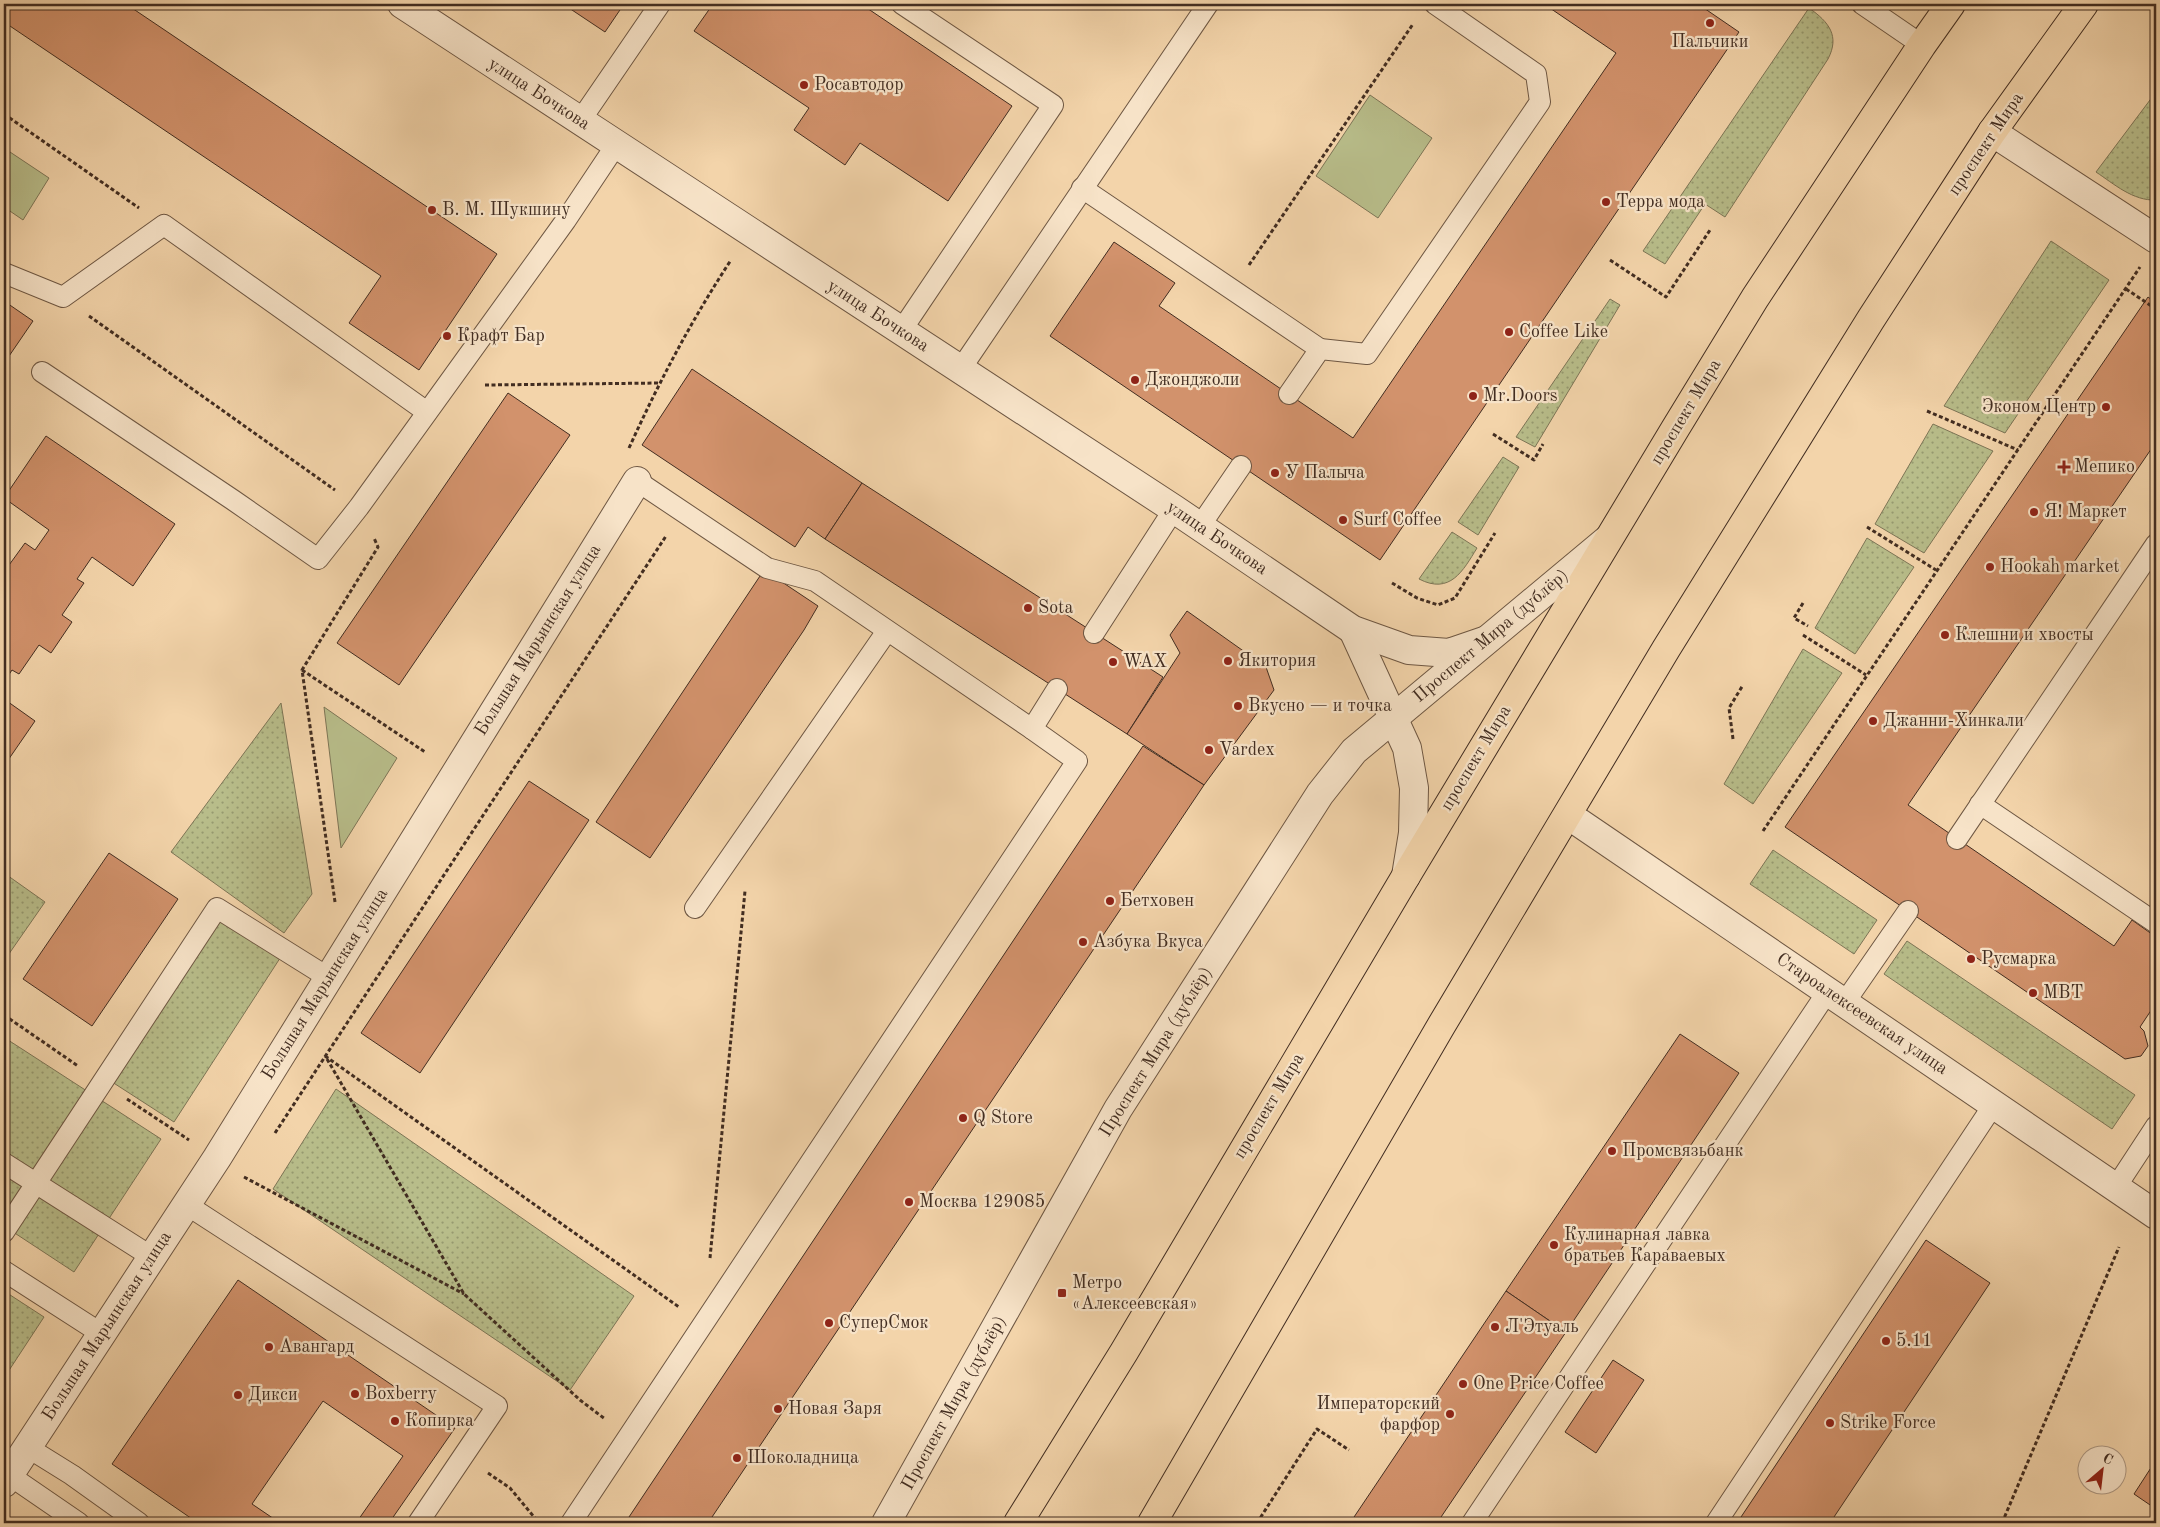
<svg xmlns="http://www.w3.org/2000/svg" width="2160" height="1527" viewBox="0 0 2160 1527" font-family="'Old Standard TT',serif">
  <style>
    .grass { fill: url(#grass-dots); stroke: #7d7556 }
    .green { fill: #b8bd8a; stroke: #7d7556 }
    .building { fill: #d2926c; stroke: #422d21 }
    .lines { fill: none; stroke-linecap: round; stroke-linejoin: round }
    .service-casing { stroke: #6e5743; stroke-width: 22 }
    .minor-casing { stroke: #6e5743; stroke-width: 30 }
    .tertiary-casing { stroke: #6e5743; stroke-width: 30 }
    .primary-casing { stroke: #422d21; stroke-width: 30 }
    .path { stroke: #422d21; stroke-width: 3; stroke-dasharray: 4 2.5; stroke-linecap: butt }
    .service { stroke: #f7e3c8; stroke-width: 20 }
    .minor { stroke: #f7e3c8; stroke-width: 28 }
    .tertiary { stroke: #f7e3c8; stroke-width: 28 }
    .primary { stroke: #f3d4aa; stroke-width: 28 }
    .poi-dot { fill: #8f2418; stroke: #f7e3c8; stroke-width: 2 }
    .labels { text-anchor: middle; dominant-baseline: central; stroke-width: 4.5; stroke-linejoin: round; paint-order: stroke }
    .poi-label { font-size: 18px; fill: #422d21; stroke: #f7e3c8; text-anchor: start }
    .street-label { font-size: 18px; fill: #422d21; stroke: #f7e3c8 }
  </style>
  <defs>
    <pattern id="grass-dots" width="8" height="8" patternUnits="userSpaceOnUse" patternTransform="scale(1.25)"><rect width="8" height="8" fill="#b8bd8a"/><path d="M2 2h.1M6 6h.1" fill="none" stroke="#979a70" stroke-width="1.8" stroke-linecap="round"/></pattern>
  </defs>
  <rect width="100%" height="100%" fill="#f3d4aa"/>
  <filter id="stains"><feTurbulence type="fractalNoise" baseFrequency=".004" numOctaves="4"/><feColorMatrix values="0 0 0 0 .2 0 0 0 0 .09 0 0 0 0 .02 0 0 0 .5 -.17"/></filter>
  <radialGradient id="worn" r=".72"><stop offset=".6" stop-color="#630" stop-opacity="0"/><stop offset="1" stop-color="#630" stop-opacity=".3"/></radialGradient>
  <g class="grass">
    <path d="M1809 8C1829 22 1840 36 1828 59L1725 217 1705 204 1665 264 1643 251Z"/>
    <path d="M2156 92V200C2133 201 2114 184 2096 172Z"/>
    <polygon points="2051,241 2109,280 2005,433 1944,406"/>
    <polygon points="1610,299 1620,305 1535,447 1516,437"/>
    <polygon points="1933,424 1993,451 1924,553 1875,524"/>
    <polygon points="1503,457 1519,467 1478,535 1458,522"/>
    <path d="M1452 532 1477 548C1463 571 1450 595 1419 579Z"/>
    <polygon points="1867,538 1914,567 1855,654 1815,628"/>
    <polygon points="1803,649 1842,673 1753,804 1724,784"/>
    <polygon points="281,703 312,894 284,933 171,852"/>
    <polygon points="1773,850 1877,920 1854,954 1750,884"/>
    <polygon points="4,873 45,902 4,961"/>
    <polygon points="219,910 284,952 174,1122 109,1080"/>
    <polygon points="1907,941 2135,1095 2112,1129 1884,974"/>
    <polygon points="5,1038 161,1139 74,1272 4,1226"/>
    <polygon points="336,1089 634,1296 570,1390 273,1189"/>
    <polygon points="4,1291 44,1317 4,1378"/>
  </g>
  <g class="green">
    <polygon points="1370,95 1432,138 1378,218 1316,176"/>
    <polygon points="4,148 49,178 23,220 4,207"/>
    <polygon points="324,707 397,758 341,848"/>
  </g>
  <g class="building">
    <polygon points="4,4 126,4 497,254 419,370 349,323 381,276 4,22"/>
    <polygon points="563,4 624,4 605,32"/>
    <polygon points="713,4 861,4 1012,106 948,201 860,143 845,165 794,130 809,108 694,31"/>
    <polygon points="1544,4 1698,4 1739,32 1380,560 1050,336 1114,242 1175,283 1159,306 1353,438 1616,53"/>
    <polygon points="2148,297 2156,303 2156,442 1908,805 2114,946 2132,920 2156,937 2156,1003 2140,1027 2144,1031 2148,1046 2141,1056 2125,1059 1785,827"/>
    <polygon points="4,301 33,321 5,362 4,362"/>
    <polygon points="692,369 862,483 825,539 808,527 795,547 642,445"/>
    <polygon points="508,393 570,435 399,685 337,643"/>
    <polygon points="46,436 175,524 133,586 92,557 77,579 84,583 62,615 72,622 51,653 39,645 19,674 12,670 4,682 4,572 25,543 35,550 49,530 4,498"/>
    <polygon points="862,483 1163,677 1127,734 825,539"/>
    <polygon points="764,570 818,606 804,630 650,858 596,822"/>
    <polygon points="1187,611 1266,667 1274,690 1204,785 1127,734 1180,653 1170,635"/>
    <polygon points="4,699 35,721 4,766"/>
    <polygon points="1143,746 1204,785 708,1523 625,1523"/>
    <polygon points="529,781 589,820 420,1073 361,1033"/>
    <polygon points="109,853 178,899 92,1026 23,979"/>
    <polygon points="1680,1034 1739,1073 1566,1332 1506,1291"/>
    <polygon points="1926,1240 1990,1283 1830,1523 1737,1523"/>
    <polygon points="238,1280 455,1428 389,1523 356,1523 403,1456 323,1401 252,1504 280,1523 198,1523 112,1464"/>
    <polygon points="1506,1291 1566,1332 1437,1523 1350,1523"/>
    <polygon points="1613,1360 1644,1380 1596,1453 1565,1432"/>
    <polygon points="2156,1460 2156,1509 2134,1494"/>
  </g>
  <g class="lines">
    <g class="service-casing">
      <g id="service">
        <polyline points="1862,4 1922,45"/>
        <polyline points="580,121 660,4"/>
        <polyline points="1082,188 1320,349"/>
        <polyline points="4,273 63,297 164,225 427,412"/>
        <polyline points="901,331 1053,105 902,4"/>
        <polyline points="960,370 1208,4"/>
        <polyline points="42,372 233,500 318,559 359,507 566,220 616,145"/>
        <polyline points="1289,394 1320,349 1367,354 1540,102 1536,74 1435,4"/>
        <polyline points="637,481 767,568 815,581 1032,729"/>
        <polyline points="1200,526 1241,466"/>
        <polyline points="1094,633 1174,509"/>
        <polyline points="1980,804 2156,923"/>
        <polyline points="1957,839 2156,544"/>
        <polyline points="695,908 887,631"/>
        <polyline points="1845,1002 1908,911"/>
        <polyline points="4,1163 152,1257"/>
        <polyline points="2116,1187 2156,1126"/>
        <polyline points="187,1205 497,1406 418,1523"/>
        <polyline points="4,1232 217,908 329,978"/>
        <polyline points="4,1271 102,1334"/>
        <polyline points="27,1447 72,1475 139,1523"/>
        <polyline points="9,1475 79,1523"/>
        <polyline points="571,1523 1077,761 1032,729 1057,689"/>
        <polyline points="1472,1523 1828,991"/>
        <polyline points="1716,1523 1994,1104"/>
      </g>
    </g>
    <g class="minor-casing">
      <g id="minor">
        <polyline points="1992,132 2156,239"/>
        <polyline points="1568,815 2156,1215"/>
        <polyline points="4,1483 217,1158 637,481"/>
      </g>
    </g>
    <g class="tertiary-casing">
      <g id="tertiary">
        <polyline points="402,4 1174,509 1353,630 1409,650 1449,653 1484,641"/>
        <polyline points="1353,630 1407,748 1414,788 1413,833 1406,876"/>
        <polyline points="886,1523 1118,1109 1320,794 1354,751 1607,540"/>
      </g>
    </g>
    <g class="primary-casing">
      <g id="primary">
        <polyline points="1018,1523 1124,1352 1406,876 1675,429 1755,298 1922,45 1951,4"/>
        <polyline points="1152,1523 1441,1026 1666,649 1871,319 1992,132 2084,4"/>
      </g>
    </g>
    <g class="path">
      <polyline points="4,114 139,208"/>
      <polyline points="4,238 9,243"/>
      <polyline points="1610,260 1666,297 1710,230"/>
      <polyline points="1249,265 1413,24"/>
      <polyline points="2126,289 2156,309"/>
      <polyline points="89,316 335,490"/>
      <polyline points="485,385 659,383"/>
      <polyline points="1927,411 2018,450"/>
      <polyline points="1493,434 1534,460 1543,444"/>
      <path d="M629 448C659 382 691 321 731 260"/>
      <polyline points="1867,527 1936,570"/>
      <polyline points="1392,583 1417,598 1438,605 1455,598 1495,533"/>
      <polyline points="1803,603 1794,618 1808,626"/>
      <polyline points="1803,635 1866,675"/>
      <polyline points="302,670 425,752"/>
      <polyline points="1733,739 1729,708 1743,685"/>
      <polyline points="1763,831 2140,267"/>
      <polyline points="335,902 302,670 378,547 374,538"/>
      <polyline points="4,1015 78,1066"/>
      <polyline points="325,1056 679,1307"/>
      <polyline points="327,1059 464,1294 580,1400 605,1419"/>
      <polyline points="127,1099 189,1140"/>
      <polyline points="275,1133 666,536"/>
      <polyline points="244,1177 464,1294"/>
      <polyline points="710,1258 745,891"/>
      <polyline points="488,1473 510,1488 539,1523"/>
      <polyline points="1257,1523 1317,1429 1349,1450"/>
      <polyline points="2002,1523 2119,1247"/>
    </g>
    <use href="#service" class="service"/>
    <use href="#minor" class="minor"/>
    <use href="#tertiary" class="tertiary"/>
    <use href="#primary" class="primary"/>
  </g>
  <g class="poi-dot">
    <circle cx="1710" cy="23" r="5"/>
    <circle cx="804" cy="85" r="5"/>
    <circle cx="1606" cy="202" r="5"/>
    <circle cx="432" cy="210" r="5"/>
    <circle cx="1509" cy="332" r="5"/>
    <circle cx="447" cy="336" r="5"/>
    <circle cx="1135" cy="380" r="5"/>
    <circle cx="1473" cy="396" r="5"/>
    <circle cx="2106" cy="407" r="5"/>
    <path d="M2061.5 459.5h5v5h5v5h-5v5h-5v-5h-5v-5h5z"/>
    <circle cx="1275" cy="473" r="5"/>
    <circle cx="2034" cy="512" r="5"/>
    <circle cx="1343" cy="520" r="5"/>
    <circle cx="1990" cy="567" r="5"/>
    <circle cx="1028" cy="608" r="5"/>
    <circle cx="1945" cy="635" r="5"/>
    <circle cx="1228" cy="661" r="5"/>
    <circle cx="1113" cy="662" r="5"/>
    <circle cx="1238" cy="706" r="5"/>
    <circle cx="1873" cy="721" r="5"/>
    <circle cx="1209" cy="750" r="5"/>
    <circle cx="1110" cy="901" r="5"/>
    <circle cx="1083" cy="942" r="5"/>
    <circle cx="1971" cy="959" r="5"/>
    <circle cx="2033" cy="993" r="5"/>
    <circle cx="963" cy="1118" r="5"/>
    <circle cx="1612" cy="1151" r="5"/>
    <circle cx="909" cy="1202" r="5"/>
    <circle cx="1554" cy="1245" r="5"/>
    <rect x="1057" y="1288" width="10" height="10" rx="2.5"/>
    <circle cx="829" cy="1323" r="5"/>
    <circle cx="1495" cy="1327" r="5"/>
    <circle cx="1886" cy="1341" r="5"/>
    <circle cx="269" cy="1347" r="5"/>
    <circle cx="1463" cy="1384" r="5"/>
    <circle cx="355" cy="1394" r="5"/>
    <circle cx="238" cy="1395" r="5"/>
    <circle cx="778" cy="1409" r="5"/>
    <circle cx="1450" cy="1414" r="5"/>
    <circle cx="395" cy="1421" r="5"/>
    <circle cx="1830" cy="1423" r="5"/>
    <circle cx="737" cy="1458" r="5"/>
  </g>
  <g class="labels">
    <g class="poi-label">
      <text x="1710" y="42" text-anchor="middle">Пальчики</text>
      <text x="814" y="85">Росавтодор</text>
      <text x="1616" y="202">Терра мода</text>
      <text x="442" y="210">В. М. Шукшину</text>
      <text x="1519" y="332">Coffee Like</text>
      <text x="457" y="336">Крафт Бар</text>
      <text x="1145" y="380">Джонджоли</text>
      <text x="1483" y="396">Mr.Doors</text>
      <text x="2096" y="407" text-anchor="end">Эконом Центр</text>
      <text x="2074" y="467">Мепико</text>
      <text x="1285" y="473">У Палыча</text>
      <text x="2044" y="512">Я! Маркет</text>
      <text x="1353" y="520">Surf Coffee</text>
      <text x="2000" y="567">Hookah market</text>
      <text x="1038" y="608">Sota</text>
      <text x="1955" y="635">Клешни и хвосты</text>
      <text x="1238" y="661">Якитория</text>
      <text x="1123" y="662">WAX</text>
      <text x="1248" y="706">Вкусно — и точка</text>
      <text x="1883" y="721">Джанни-Хинкали</text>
      <text x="1219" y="750">Vardex</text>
      <text x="1120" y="901">Бетховен</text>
      <text x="1093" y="942">Азбука Вкуса</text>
      <text x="1981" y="959">Русмарка</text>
      <text x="2043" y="993">MBT</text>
      <text x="973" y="1118">Q Store</text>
      <text x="1622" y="1151">Промсвязьбанк</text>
      <text x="919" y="1202">Москва 129085</text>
      <text x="1564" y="1235">Кулинарная лавка<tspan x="1564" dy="21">братьев Караваевых</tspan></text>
      <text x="1072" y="1283">Метро<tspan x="1072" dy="21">«Алексеевская»</tspan></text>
      <text x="839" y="1323">СуперСмок</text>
      <text x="1505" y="1327">Л'Этуаль</text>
      <text x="1896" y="1341">5.11</text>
      <text x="279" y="1347">Авангард</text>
      <text x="1473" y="1384">One Price Coffee</text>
      <text x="365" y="1394">Boxberry</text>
      <text x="248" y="1395">Дикси</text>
      <text x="1440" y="1404" text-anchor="end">Императорский<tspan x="1440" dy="21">фарфор</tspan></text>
      <text x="788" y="1409">Новая Заря</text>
      <text x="405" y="1421">Копирка</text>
      <text x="1840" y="1423">Strike Force</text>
      <text x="747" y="1458">Шоколадница</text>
    </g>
    <g class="street-label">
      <text transform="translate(539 94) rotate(33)">улица Бочкова</text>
      <text transform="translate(1986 144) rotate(-56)">проспект Мира</text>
      <text transform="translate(878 316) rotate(33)">улица Бочкова</text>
      <text transform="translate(1686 412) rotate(-59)">проспект Мира</text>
      <text transform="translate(1217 538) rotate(34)">улица Бочкова</text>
      <text transform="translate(1491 636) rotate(-40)">Проспект Мира (дублёр)</text>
      <text transform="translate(538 640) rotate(-58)">Большая Марьинская улица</text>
      <text transform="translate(1476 758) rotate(-59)">проспект Мира</text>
      <text transform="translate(325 984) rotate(-58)">Большая Марьинская улица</text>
      <text transform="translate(1862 1014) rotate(34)">Староалексеевская улица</text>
      <text transform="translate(1156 1052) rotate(-58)">Проспект Мира (дублёр)</text>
      <text transform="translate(1269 1106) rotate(-59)">проспект Мира</text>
      <text transform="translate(107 1326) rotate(-57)">Большая Марьинская улица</text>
      <text transform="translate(954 1403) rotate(-61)">Проспект Мира (дублёр)</text>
    </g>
  </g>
  <rect width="2160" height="1527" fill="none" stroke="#f3d4aa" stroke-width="20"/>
  <rect x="5" y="5" width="2150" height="1517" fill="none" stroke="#422d21" stroke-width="2.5"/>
  <rect x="10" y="10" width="2140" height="1507" fill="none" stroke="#422d21"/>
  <g transform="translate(2102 1470) rotate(28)"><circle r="24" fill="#f7e3c8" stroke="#af9a85"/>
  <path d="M0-4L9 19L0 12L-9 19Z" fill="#8f2418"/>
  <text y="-8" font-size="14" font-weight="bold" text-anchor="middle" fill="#422d21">С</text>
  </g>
  <rect width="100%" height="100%" filter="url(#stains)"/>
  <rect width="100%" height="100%" fill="url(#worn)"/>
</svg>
